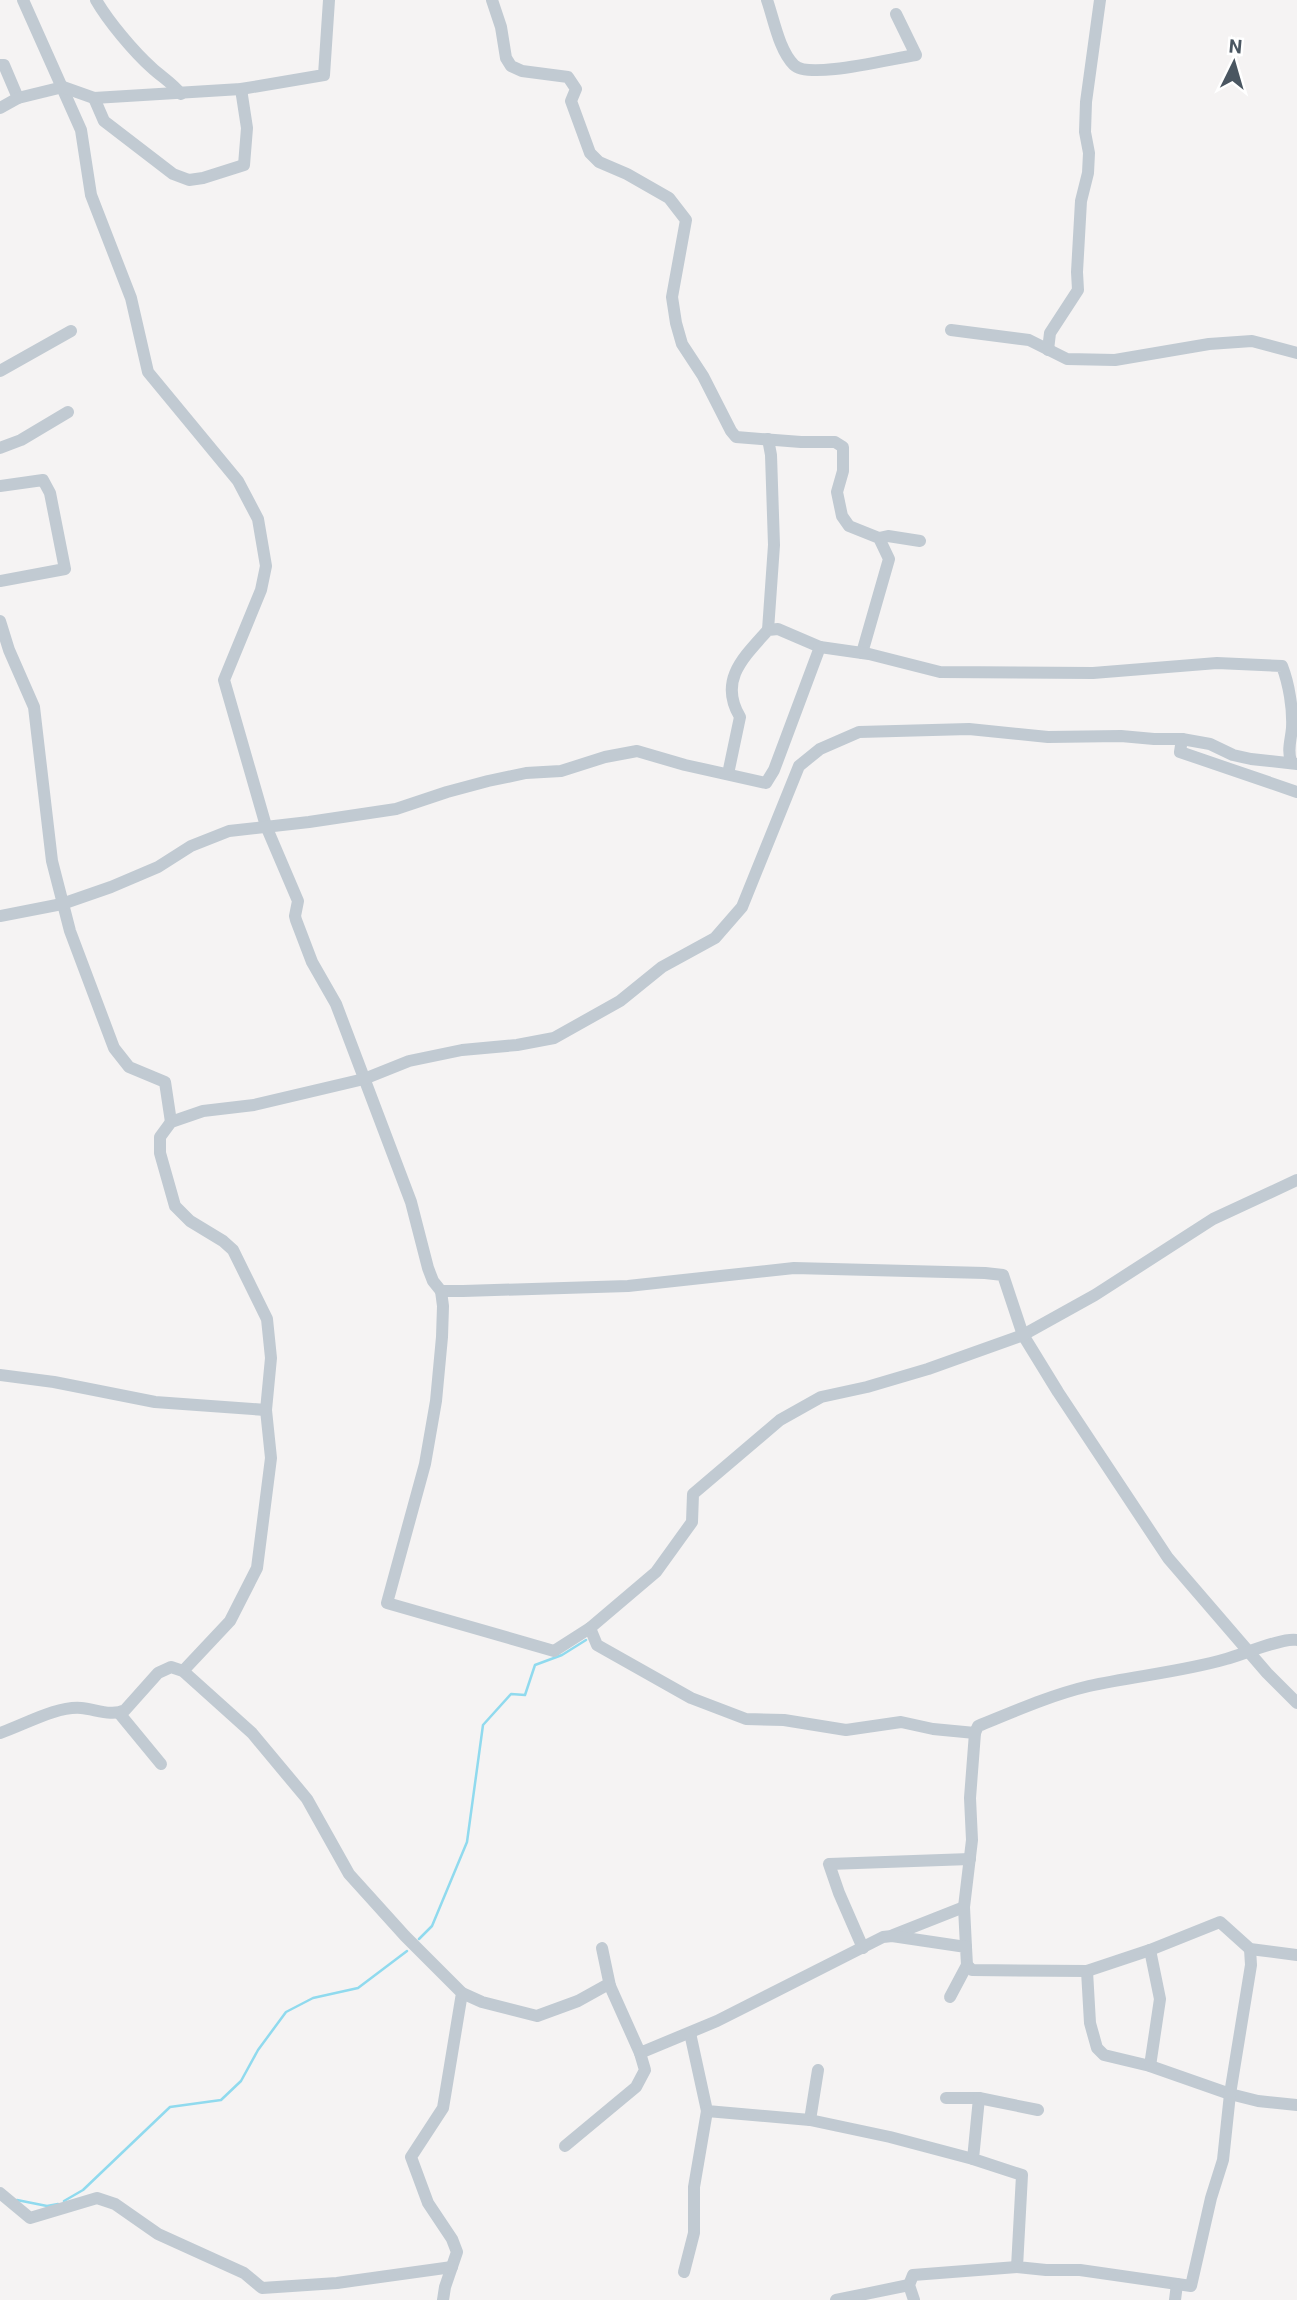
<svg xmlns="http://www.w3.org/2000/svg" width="1297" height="2300" font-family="Roboto,sans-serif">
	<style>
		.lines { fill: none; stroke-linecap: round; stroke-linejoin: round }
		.stream { stroke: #90daee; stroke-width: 2.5 }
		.minor { stroke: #c1cad2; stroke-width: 12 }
	</style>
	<rect width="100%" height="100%" fill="#f5f3f3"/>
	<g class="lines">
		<g class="stream">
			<path d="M419 1939 432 1926 467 1842 483 1725 511 1694 525 1695 535 1665 562 1655 586 1640"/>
			<path d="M17 2200 47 2206 58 2204"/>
			<path d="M64 2201 83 2190 170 2107 221 2100 241 2081 258 2050 286 2012 313 1998 358 1988 407 1951"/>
		</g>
		<g class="minor">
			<path d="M23 0 81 130 91 195 131 298 148 372 238 481 258 519 266 566 261 590 224 680 266 826 298 901 295 916 296 920 312 962 336 1004 411 1202 428 1268 433 1281 441 1291H463L628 1286 794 1268 985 1273 1003 1275 1023 1335 1058 1392 1168 1558 1267 1673 1297 1703"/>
			<path d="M96 0C108 21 134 52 152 68 163 78 171 82 181 94"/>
			<path d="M492 0 501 27 506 58 511 66 522 71 568 77 576 89 571 101 590 153 599 162 627 174 669 198 686 220 672 297 676 323 682 344 703 376 731 431 736 437 801 442H835L843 447V471L837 492 842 516 849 526 879 538 889 559 862 653"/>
			<path d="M767 0C774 20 779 50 794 65 809 80 893 58 916 55L896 14"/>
			<path d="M0 65H4L18 98"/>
			<path d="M94 98 104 121 173 174 189 180 203 178 244 165 247 128 241 89"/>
			<path d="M0 108 18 98 63 87 94 98 241 89 324 75 329 0"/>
			<path d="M951 330 1029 340 1067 359 1115 360 1209 344 1252 341 1297 353"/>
			<path d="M1048 350 1050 333 1078 290 1077 272 1081 201 1088 173 1089 153 1085 132 1086 102 1100 0"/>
			<path d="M0 371 71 331"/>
			<path d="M768 439 771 455 774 545 768 630"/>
			<path d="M0 448 21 440 68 412"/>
			<path d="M0 486 43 480 50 493 65 569 0 581"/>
			<path d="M879 538 888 536 920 541"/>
			<path d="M0 621 9 650 34 707 52 861 70 931 114 1048 129 1067 165 1082 171 1122"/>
			<path d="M1182 739 1180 752 1297 792"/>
			<path d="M728 774 740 717C718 680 744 657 768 630L778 629 820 647"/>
			<path d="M0 916 62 904 111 887 158 867 191 846 229 831 309 822 396 809 447 792 488 781 526 773 561 771 605 757 637 751 685 765 766 783 774 770 820 647 869 654 940 672 1093 673 1217 663 1282 666C1289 684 1293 709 1292 728 1291 740 1287 750 1291 761"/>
			<path d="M441 1291 443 1306 442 1337 436 1401 425 1464 387 1603 554 1651 590 1628 597 1645 691 1698 746 1719 784 1720 846 1730 901 1722 933 1729 975 1733 978 1726C1015 1711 1051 1695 1089 1686 1134 1676 1181 1672 1226 1659 1242 1655 1283 1637 1297 1640"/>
			<path d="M0 1375 54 1382 155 1402 266 1410"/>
			<path d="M590 1628 656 1572 692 1522 693 1494 780 1420 821 1397 867 1387 928 1369 1023 1335 1095 1295 1213 1219 1297 1180"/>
			<path d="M183 1671 230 1621 257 1568 271 1458 266 1410 271 1358 267 1319 233 1250 223 1241 190 1221 175 1206 160 1153V1137L171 1122 203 1111 254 1105 364 1079 409 1061 462 1050 517 1045 554 1038 620 1001 662 967 715 938 742 907 799 766 820 749 859 732 969 729 1048 737 1121 736 1154 739H1182L1210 744 1233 755 1251 759 1297 764"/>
			<path d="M119 1713 161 1764"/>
			<path d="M0 1733C24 1725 56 1706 81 1708 95 1709 112 1717 125 1710L158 1673 171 1667 183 1671 252 1733 307 1799 349 1874 405 1936 462 1993 443 2108 411 2157 428 2203 452 2239 457 2252 445 2287 443 2300"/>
			<path d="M893 1935 964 1907"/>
			<path d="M966 1947 964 1907 972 1840 970 1798 975 1733"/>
			<path d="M602 1948 610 1986"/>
			<path d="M863 1948 839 1893 829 1864 970 1859"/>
			<path d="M1087 1971 1090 2023 1097 2048 1104 2055 1150 2066 1230 2094 1258 2101 1297 2105"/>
			<path d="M462 1993 482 2002 537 2016 578 2001 605 1986H610L640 2053 717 2021 883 1937 892 1936 966 1947 967 1965 972 1970 1087 1971 1150 1950 1220 1922 1250 1949 1297 1955"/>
			<path d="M950 1997 967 1965"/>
			<path d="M690 2033 707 2111 810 2120"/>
			<path d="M1150 2066 1160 1999 1150 1950"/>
			<path d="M818 2070 810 2120 890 2137 973 2159"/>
			<path d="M946 2098H979L973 2159 1022 2175 1017 2267 1046 2270H1080L1191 2286 1211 2198 1223 2160 1230 2094 1251 1965 1250 1949"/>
			<path d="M979 2098 1038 2110"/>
			<path d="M565 2146 636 2087 645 2070 640 2053"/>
			<path d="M0 2193 30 2218 97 2198 115 2204 158 2234 244 2273 262 2288 337 2283 452 2267"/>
			<path d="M684 2272 694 2233V2187L707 2111"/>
			<path d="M836 2300 909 2285"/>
			<path d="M914 2300 909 2285 913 2275 1017 2267"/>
			<path d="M1175 2300 1177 2284"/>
		</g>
	</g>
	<g transform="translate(1234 63) rotate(5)" stroke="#ffffff" stroke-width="5" paint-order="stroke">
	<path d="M0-5L12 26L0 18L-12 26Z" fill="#4a5661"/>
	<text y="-10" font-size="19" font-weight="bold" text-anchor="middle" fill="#4a5661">N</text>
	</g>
</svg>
